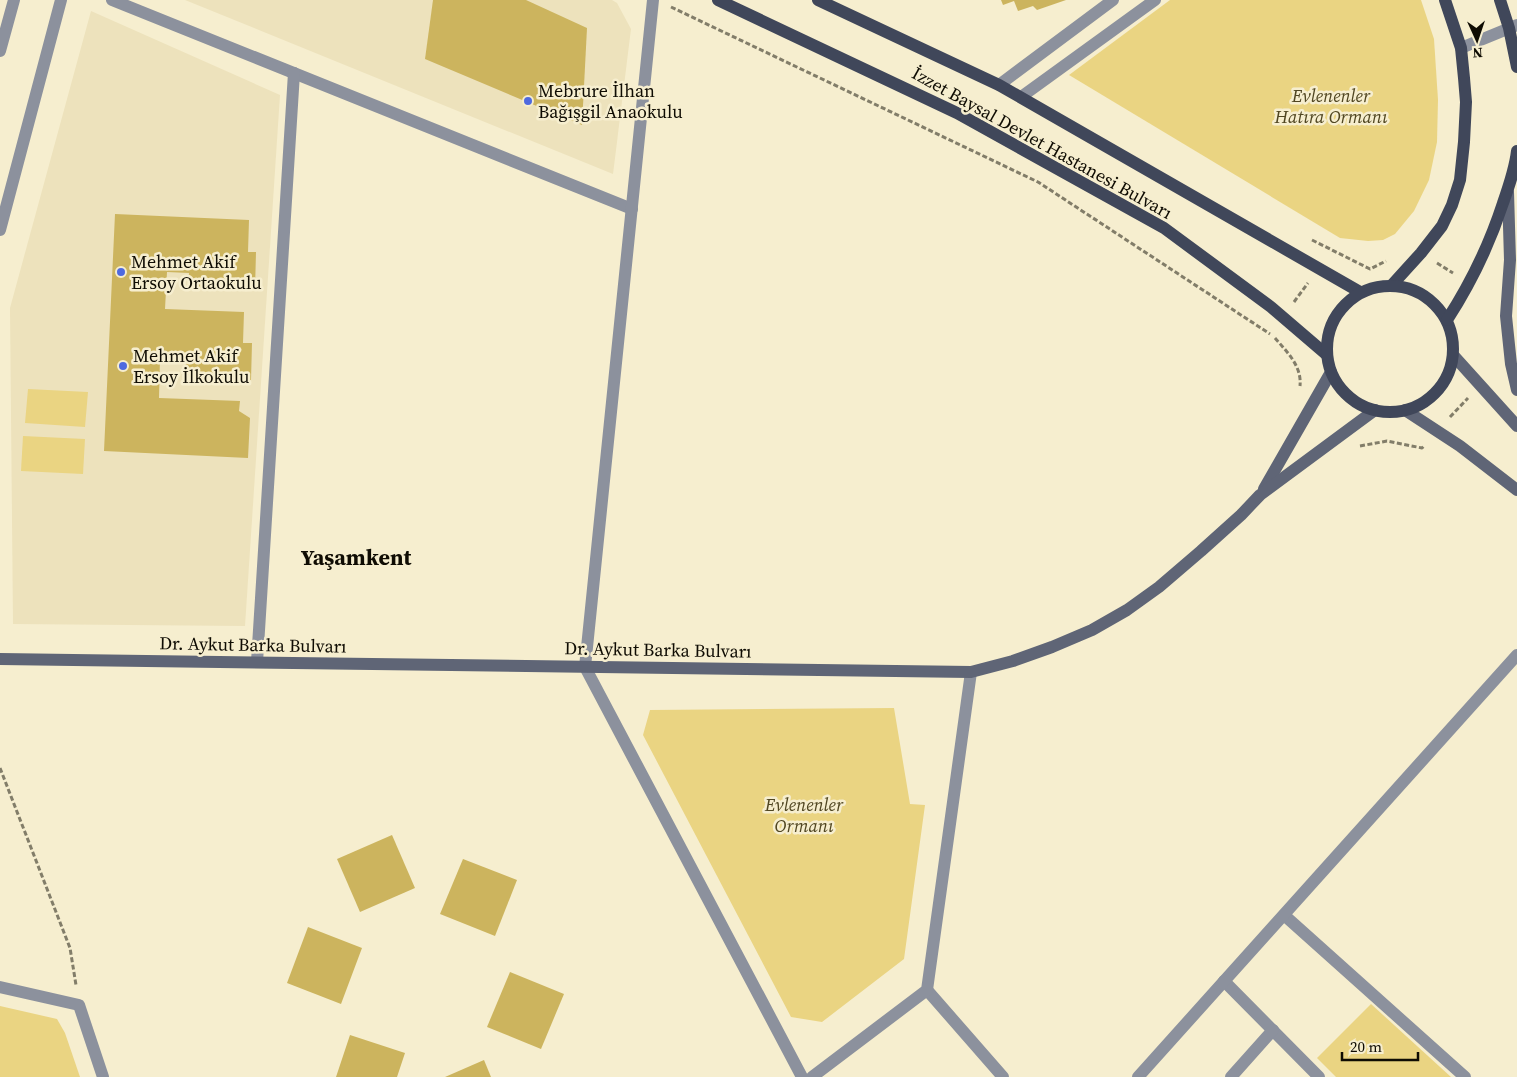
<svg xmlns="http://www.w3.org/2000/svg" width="1517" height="1077" font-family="'Source Serif 4',serif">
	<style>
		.built { fill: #ede2bc }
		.green { fill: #ead482 }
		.building { fill: #ccb45e }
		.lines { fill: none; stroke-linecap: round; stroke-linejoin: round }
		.path { stroke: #827d69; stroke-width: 3; stroke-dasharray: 5 2.5; stroke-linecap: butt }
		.minor { stroke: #8c919d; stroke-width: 12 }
		.tertiary { stroke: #8c919d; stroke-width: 12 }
		.secondary { stroke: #5f6576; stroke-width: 12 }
		.primary { stroke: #40475a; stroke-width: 12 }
		.poi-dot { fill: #4f6adf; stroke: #f6eecf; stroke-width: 2 }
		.labels { text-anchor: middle; stroke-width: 5; stroke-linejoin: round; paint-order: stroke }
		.poi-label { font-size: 18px; fill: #0f0c03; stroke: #f6eecf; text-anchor: start }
		.park-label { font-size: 18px; font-style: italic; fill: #504621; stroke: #f6eecf }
		.street-label { font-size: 18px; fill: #0f0c03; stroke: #f6eecf }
		.district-label { font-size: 22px; font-weight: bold; fill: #0f0c03; stroke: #f6eecf }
	</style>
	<rect width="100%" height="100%" fill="#f6eecf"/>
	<g class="built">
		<path d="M185 0H612L617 3 631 29 613 174Z"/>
		<path d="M91 11 280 95 245 626 13 624 10 308Z"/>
	</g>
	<g class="green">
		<path d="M1170 0H1421L1434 39 1438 100 1437 142 1429 180 1414 211 1395 234 1383 240 1368 241 1340 238 1069 75Z"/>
		<path d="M28 389 88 392 85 427 25 423Z"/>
		<path d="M23 436 85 439 83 474 21 471Z"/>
		<path d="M894 708 910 804 925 805 904 959 822 1022 791 1017 643 735 650 710Z"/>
		<path d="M1371 1004 1451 1077H1336L1317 1058Z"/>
		<path d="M0 1006 57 1019 65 1033 80 1077H0Z"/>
	</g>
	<g class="building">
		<path d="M433 0H526L587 28 582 125 425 59Z"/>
		<path d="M1001 0H1066L1037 10 1033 6 1018 11 1014 1 1003 5Z"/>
		<path d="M115 214 249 220 248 252H256L255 290 188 288 189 273 167 272 165 309 244 312 243 343H252L251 380 185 377 186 359 160 358 159 398 240 401 239 411 250 418 248 458 104 451Z"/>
		<path d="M392 835 415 888 360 912 337 859Z"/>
		<path d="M463 859 517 880 495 936 440 914Z"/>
		<path d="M308 927 362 948 341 1004 287 983Z"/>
		<path d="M510 972 564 994 541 1049 487 1027Z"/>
		<path d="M350 1035 405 1053 397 1077H336Z"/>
		<path d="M484 1060 491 1077H445Z"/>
	</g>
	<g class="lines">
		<g class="path">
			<path d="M671 7 1038 182 1270 334"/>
			<path d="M1312 240 1370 269 1386 261"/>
			<path d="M1437 263 1453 273"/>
			<path d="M1294 302 1308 283"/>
			<path d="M1275 338C1287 352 1302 366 1300 386"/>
			<path d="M1450 417 1468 398"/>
			<path d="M1360 446 1387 441 1422 448 1424 446"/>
			<path d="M0 768 70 948 76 985"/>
		</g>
		<g class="minor">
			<path d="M112 0 632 209"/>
			<path d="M653 0 585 667 802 1077"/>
			<path d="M0 51 14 0"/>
			<path d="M999 85 1113 0"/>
			<path d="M1021 97 1155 0"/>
			<path d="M0 230 61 0"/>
			<path d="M257 662 294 73"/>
			<path d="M1284 915 1465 1077"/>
			<path d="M1224 981 1319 1077"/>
			<path d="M0 987 79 1005 103 1077"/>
			<path d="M927 990 1003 1077"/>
			<path d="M812 1077 927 990 971 672"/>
			<path d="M1138 1077 1517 655"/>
			<path d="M1231 1077 1273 1030"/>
		</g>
		<path class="tertiary" d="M1461 48 1517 25"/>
		<g class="secondary">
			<path d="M1508 192 1510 260 1506 316 1511 364 1517 390"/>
			<path d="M1453 355 1517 426"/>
			<path d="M1405 410 1460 446 1517 490"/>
			<path d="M1264 489 1331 372"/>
			<path d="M0 659 971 672 1013 661 1052 647 1092 630 1127 610 1159 587 1201 551 1241 515 1260 495 1375 410"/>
		</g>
		<g class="primary">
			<path d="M718 0 957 113 1164 228 1271 307 1327 355"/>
			<path d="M818 0 999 85 1360 292"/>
			<path d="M1500 0 1509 28 1517 67"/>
			<path d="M1391 286 1421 253 1442 226 1452 205 1460 180 1464 142 1466 102 1464 78 1461 48 1445 0"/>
			<circle cx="1390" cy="349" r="63"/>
			<path d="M1447 320C1471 283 1489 246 1503 203 1509 186 1515 169 1517 151"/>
		</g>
	</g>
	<g class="poi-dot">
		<circle cx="528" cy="101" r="5"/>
		<circle cx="121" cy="272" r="5"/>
		<circle cx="123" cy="366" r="5"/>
	</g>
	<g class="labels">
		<g class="poi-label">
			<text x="538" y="97">Mebrure İlhan<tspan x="538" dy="21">Bağışgil Anaokulu</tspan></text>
			<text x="131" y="268">Mehmet Akif<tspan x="131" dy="21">Ersoy Ortaokulu</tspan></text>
			<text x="133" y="362">Mehmet Akif<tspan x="133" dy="21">Ersoy İlkokulu</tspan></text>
		</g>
		<g class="park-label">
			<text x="1331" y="102">Evlenenler<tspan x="1331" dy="21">Hatıra Ormanı</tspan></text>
			<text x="804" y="811">Evlenenler<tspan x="804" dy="21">Ormanı</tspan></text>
		</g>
		<g class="street-label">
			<text transform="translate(1042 143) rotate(29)" y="6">İzzet Baysal Devlet Hastanesi Bulvarı</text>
			<text transform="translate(253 645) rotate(1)" y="6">Dr. Aykut Barka Bulvarı</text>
			<text transform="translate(658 650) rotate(1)" y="6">Dr. Aykut Barka Bulvarı</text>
		</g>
		<g class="district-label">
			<text x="356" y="565">Yaşamkent</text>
		</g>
	</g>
	<g transform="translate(1477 40) rotate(177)" stroke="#f6eecf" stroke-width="4" paint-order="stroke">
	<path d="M0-4L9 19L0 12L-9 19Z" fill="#0f0c03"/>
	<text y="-8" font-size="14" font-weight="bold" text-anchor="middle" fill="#0f0c03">N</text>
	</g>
	<path d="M1342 1052v8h76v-8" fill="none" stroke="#0f0c03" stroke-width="2.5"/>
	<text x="1350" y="1052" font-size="15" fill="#0f0c03" stroke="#f6eecf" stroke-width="4" paint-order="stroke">20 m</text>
</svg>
